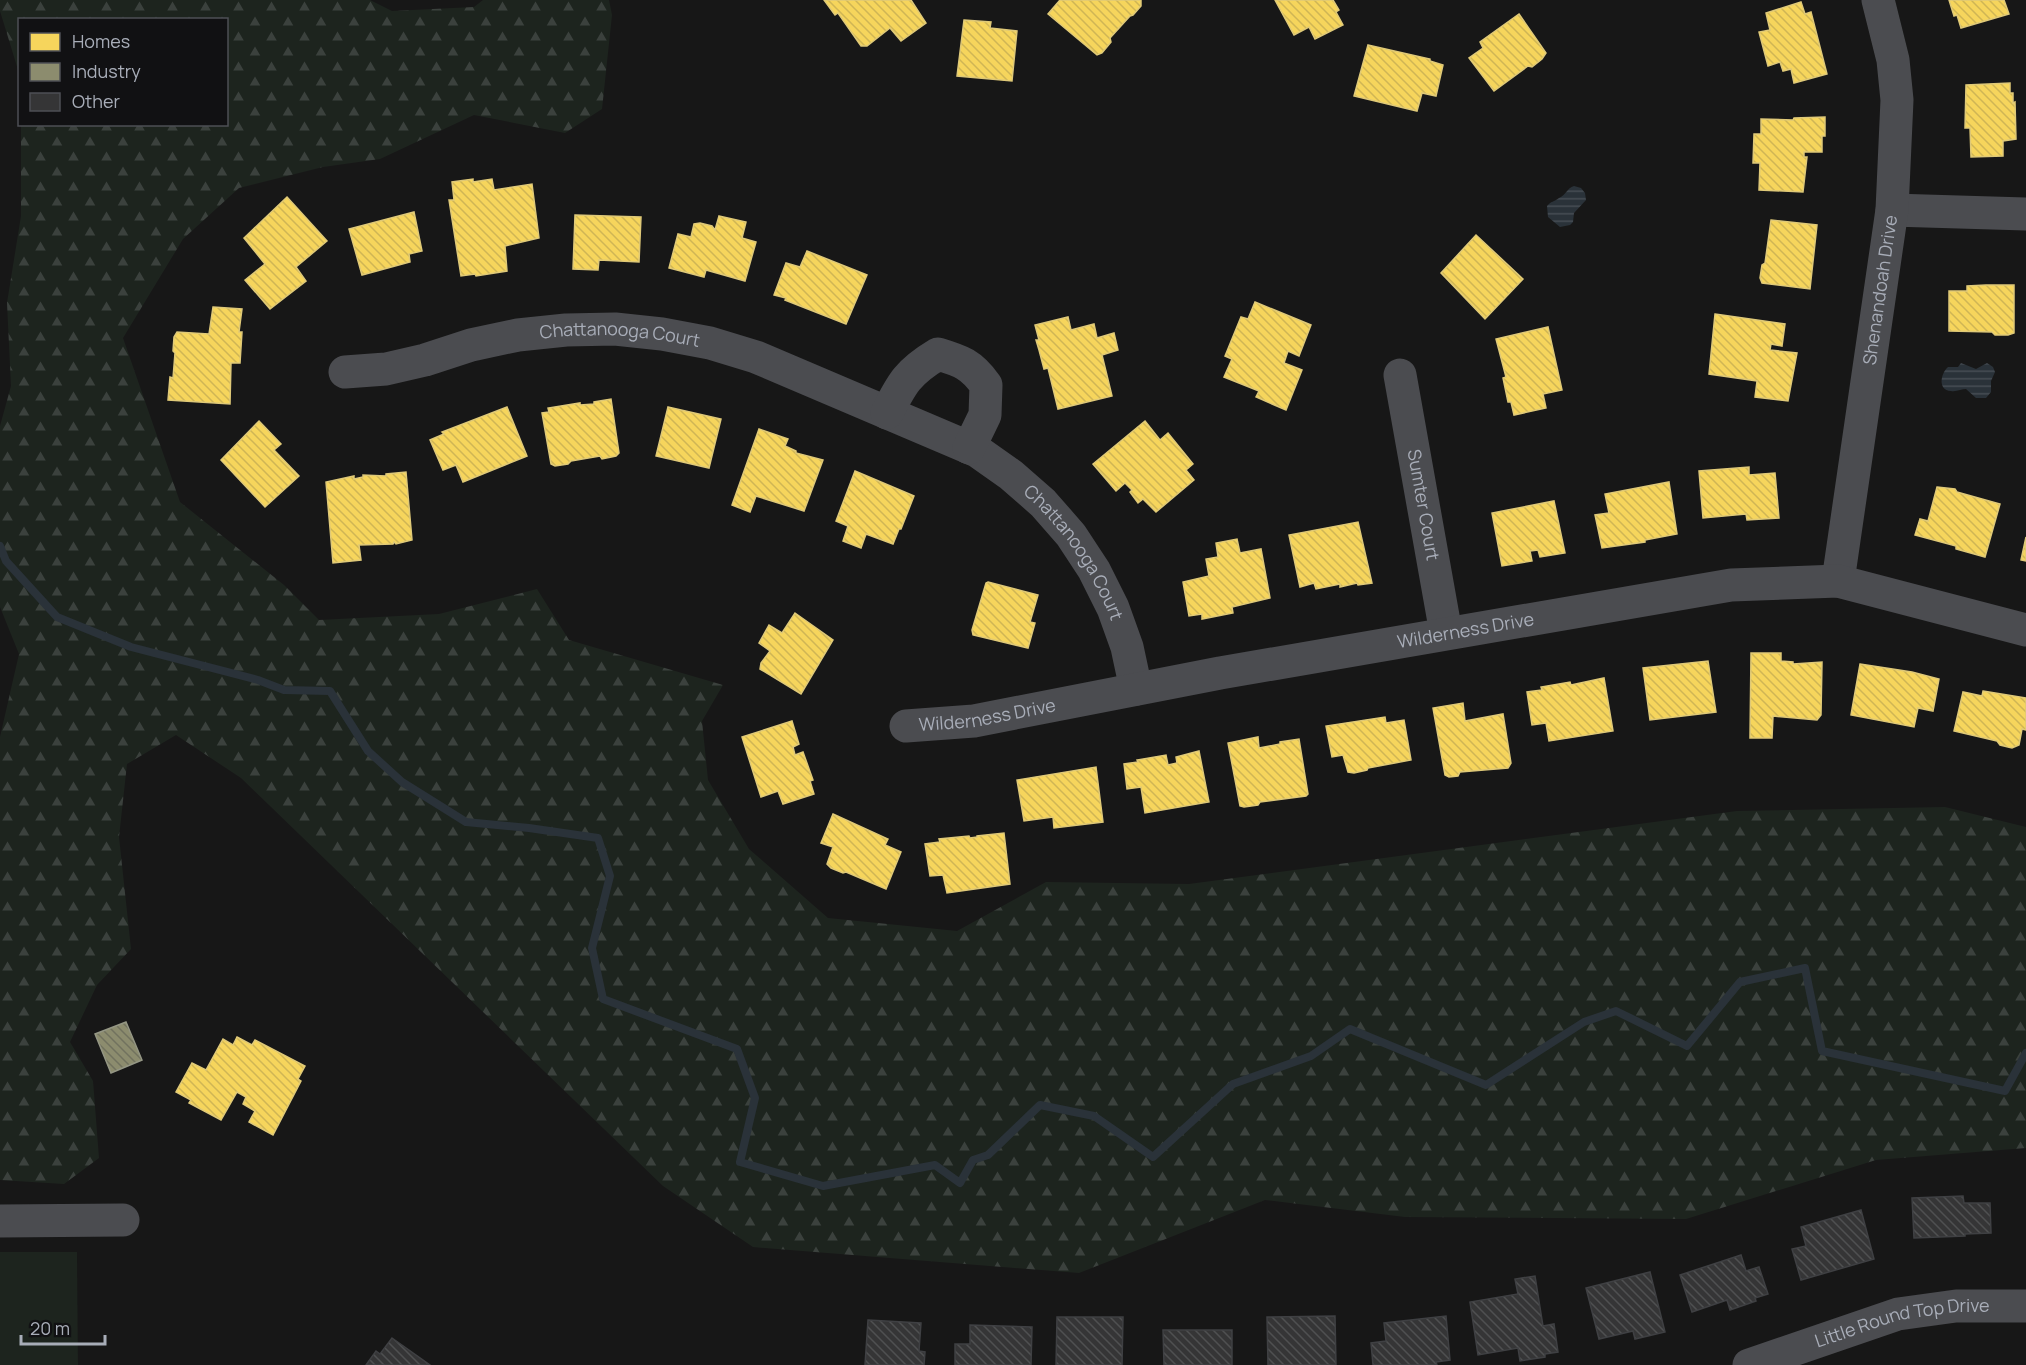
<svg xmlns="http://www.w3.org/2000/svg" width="2026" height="1365" font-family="Manrope,sans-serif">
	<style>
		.green { fill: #1d241e }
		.forest { fill: url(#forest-firs) }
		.water { fill: url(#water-rules) }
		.homes { fill: url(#homes-back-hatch); stroke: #dfc978; stroke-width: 1.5 }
		.industry { fill: url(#industry-back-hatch); stroke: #949684; stroke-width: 1.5 }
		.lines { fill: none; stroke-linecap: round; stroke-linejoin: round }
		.stream { stroke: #2a3239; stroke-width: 8 }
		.building { fill: url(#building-back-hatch); stroke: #3f4043; stroke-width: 1.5 }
		.minor { stroke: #4b4c50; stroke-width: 33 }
		.labels { text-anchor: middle; stroke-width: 6; stroke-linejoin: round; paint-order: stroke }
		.street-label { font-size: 18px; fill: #a8adb8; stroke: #111113 }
	</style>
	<defs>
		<pattern id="forest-firs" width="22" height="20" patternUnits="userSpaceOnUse" patternTransform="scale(1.5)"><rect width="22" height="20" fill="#1d241e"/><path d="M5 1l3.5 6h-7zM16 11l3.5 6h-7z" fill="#3b413d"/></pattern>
		<pattern id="water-rules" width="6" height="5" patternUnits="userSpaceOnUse" patternTransform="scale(1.5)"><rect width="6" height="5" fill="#2a3239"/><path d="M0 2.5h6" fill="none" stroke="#464d54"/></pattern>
		<pattern id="homes-back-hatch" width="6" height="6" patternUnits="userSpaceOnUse" patternTransform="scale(1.5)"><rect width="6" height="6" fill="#f6d55c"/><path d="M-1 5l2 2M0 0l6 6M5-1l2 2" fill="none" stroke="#cfb555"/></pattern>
		<pattern id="industry-back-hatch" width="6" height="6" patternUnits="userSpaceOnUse" patternTransform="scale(1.5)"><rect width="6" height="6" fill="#8c8c6e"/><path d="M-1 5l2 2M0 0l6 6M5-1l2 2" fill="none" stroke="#71725e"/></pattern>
		<pattern id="building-back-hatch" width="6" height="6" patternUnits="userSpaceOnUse" patternTransform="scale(1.5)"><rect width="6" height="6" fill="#353536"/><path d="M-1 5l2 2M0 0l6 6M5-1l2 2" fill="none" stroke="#4f5051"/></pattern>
	</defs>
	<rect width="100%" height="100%" fill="#171717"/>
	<path class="green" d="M0 1252H77L78 1365H0Z"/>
	<path class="forest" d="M0 0H370L392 11 474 7 483 0H609L612 15 602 109 565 133 474 115 380 159 323 167 239 188 183 239 123 338 180 502 284 585 319 620 439 614 537 589 569 640 723 685 702 721 708 780 749 849 828 918 957 931 1046 882 1189 884 1737 811 1945 807 2026 827V1148L1876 1160 1686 1219 1405 1217 1265 1200 1079 1273 753 1247 663 1186 241 778 176 735 127 764 119 837 131 949 97 985 70 1042 93 1081 99 1158 64 1184 0 1180V737L19 654 0 607V426L11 386 7 303 21 216V125L226 124V20H20L19 73 0 11Z"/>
	<g class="water">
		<path d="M1574 186 1581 188 1585 193 1586 200 1574 213 1573 222 1570 225 1560 227 1548 217 1547 206C1551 201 1554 202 1559 198 1566 195 1567 188 1574 186Z"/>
		<path d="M1961 363 1976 369 1987 363 1993 367 1995 372 1991 381V392L1986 398H1976L1966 389C1962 389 1956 392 1951 391 1937 390 1941 373 1948 367H1958Z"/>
	</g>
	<g class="homes">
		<path d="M824 0H911L926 23 901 41 890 28 867 46H861L838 13 835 15Z"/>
		<path d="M1060 0H1141V6L1133 15 1130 16 1110 38 1111 42 1102 53 1097 55 1048 14Z"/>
		<path d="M1275 0H1333L1339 10 1336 12 1343 25 1315 39 1309 27 1294 35Z"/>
		<path d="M1949 0H2004L2009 14 1961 28 1957 15 1954 16Z"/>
		<path d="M1801 2 1805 14 1811 12 1827 74 1794 83 1791 69 1783 71 1780 62 1768 66 1759 32 1770 30 1766 13Z"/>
		<path d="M1519 14 1546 53 1542 59 1532 67 1528 66 1494 91 1469 58 1483 48 1480 42Z"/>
		<path d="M964 20 991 22 990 28 1017 31 1012 81 957 76Z"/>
		<path d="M1368 45 1430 59V61L1443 65 1436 96 1422 93 1417 111 1354 96Z"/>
		<path d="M2010 83V93H2013V103L2015 102 2016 139 2003 141V156L1971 157 1970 128H1965L1966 85Z"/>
		<path d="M1825 117V136H1822V152H1804V157H1807L1803 192 1759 190 1760 163H1753L1754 134H1761V119L1793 120 1794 118Z"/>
		<path d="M473 179V182L492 179 494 190 532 184 539 238 505 246 507 271 476 276 475 274 461 276 449 200H454L452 182Z"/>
		<path d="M287 197 327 241 296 267 306 281 270 309 245 280 265 264 244 238Z"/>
		<path d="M414 212 422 251 409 254 410 262 362 275 349 229Z"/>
		<path d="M575 215 641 217 639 262 599 260 598 270 573 269Z"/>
		<path d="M719 216 746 222 742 238 756 242 745 281 706 270 704 277 669 268 678 234 691 237 694 224 700 223 712 226 715 230Z"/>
		<path d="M1771 220 1817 225 1810 289 1762 283 1760 278 1762 265 1765 263Z"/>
		<path d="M1476 235 1523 279 1485 319 1441 273Z"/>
		<path d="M807 251 867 275 846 324 785 300 786 298 774 295 786 263 800 267Z"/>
		<path d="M1986 285H2014V333L2008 335H1995L1992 332 1949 331V291H1967V286Z"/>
		<path d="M1255 302 1311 325 1299 356 1288 351 1284 363 1302 370 1286 410 1256 397 1259 391 1224 377 1232 359 1225 356 1241 317 1248 319Z"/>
		<path d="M213 307 242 309 239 332H242L240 363H231L230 404 168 400 170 377 173 378 175 353 173 351 174 337 177 332 209 334Z"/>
		<path d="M1715 314 1785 324 1782 346 1771 344 1770 350 1797 353 1788 401 1755 397 1757 381 1709 374Z"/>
		<path d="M1068 317 1071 330 1094 324 1097 338 1114 333 1118 350 1102 355 1112 396 1058 409 1048 368 1044 369 1039 350 1036 340H1039L1035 325Z"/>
		<path d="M1548 327 1562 390 1543 394 1546 408 1514 415 1511 402H1508L1503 378 1506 377 1496 339Z"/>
		<path d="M611 399 619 453 616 456 602 459 600 456 571 461 568 464 555 466 551 464 542 413 549 412 548 408 580 403V405L594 404V402Z"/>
		<path d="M507 407 527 456 463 482 456 465 443 470 430 440 444 434 442 432Z"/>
		<path d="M668 407 721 419 709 468 656 456Z"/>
		<path d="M259 421 281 444 274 450 299 476 265 507 221 460Z"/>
		<path d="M1145 421 1160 440 1168 433 1193 464 1186 470 1194 480 1156 512 1143 499 1138 503 1130 492 1132 490 1125 483 1116 491 1093 464Z"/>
		<path d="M759 429 788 439 785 446 796 451V453L823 460 804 511 756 496 750 512 732 505Z"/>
		<path d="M1749 467V475L1775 473 1779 518 1747 520 1746 514 1703 518 1699 471Z"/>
		<path d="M855 471 914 496 901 529H899L893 544 866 534 861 548 843 541 848 526 836 521Z"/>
		<path d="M406 472 412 540 396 544 394 542 393 544 359 545 361 560 333 563 326 482 354 476V479L363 477V475L386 476V474Z"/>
		<path d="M1669 482 1677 534 1645 540V542L1602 548 1595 515 1609 513 1605 494Z"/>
		<path d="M1937 487 1955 489 1957 492 2000 504 1985 557 1956 549V546L1915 535 1920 519 1928 521Z"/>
		<path d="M1554 501 1565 553 1540 557 1538 550 1530 551 1532 561 1502 566 1492 513Z"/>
		<path d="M1358 522 1372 583 1358 585 1357 583 1340 587V584L1316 589 1314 583 1300 587 1289 535Z"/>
		<path d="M2026 537V561L2021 560Z"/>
		<path d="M1237 539 1240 553 1261 549 1270 598 1232 607 1233 613 1202 619V614L1189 616 1183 582 1209 576 1206 559 1218 557 1216 543Z"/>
		<path d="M988 582 1038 595 1030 622 1035 623 1028 648 973 635 972 630 986 583Z"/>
		<path d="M795 613 833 640 801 694 760 669 761 663 770 651 759 643 769 625 782 633Z"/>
		<path d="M1751 653H1781V661L1793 662V664L1822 662 1821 715 1817 720 1773 716 1772 738H1750Z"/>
		<path d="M1708 661 1716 712 1650 720 1643 668Z"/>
		<path d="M1860 664 1912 672 1939 679 1933 711 1918 708 1914 727 1851 715Z"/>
		<path d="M1604 678 1613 731 1549 741 1546 723 1532 725 1527 692 1542 690 1541 687 1570 682 1571 685Z"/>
		<path d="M1983 691 2026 698V730L2022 729 2019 745 2012 748 2000 745 1997 741 1954 731 1963 692 1982 696Z"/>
		<path d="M1463 703 1465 721 1503 714 1511 763 1508 768 1460 772 1458 776 1449 777 1445 775 1433 708Z"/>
		<path d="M1385 717 1386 723 1404 720 1411 760 1368 768 1367 770 1354 773 1348 772 1343 755 1332 757 1326 726Z"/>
		<path d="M792 721 799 744 793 747 795 755 803 752 813 780 810 781 814 794 783 804 778 791 761 797 742 737Z"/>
		<path d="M1258 737 1259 748 1280 744V742L1299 739 1308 794 1306 796 1260 802 1258 805 1244 807 1240 806 1228 743Z"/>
		<path d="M1199 751 1209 802 1145 813 1141 787 1127 789 1124 764 1138 762 1137 760 1166 755 1168 765 1177 763 1176 757Z"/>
		<path d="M1096 767 1103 822 1054 828 1053 817 1024 821 1017 780Z"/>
		<path d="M833 814 888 839 885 845 901 852 886 889 846 872 843 873 831 868 827 864 833 847 821 843Z"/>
		<path d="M1004 833 1010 884 947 893 943 875 930 876 925 844 940 842 939 839 969 836 970 838 977 837V836Z"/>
		<path d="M237 1037 252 1045 255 1040 305 1066 298 1079 301 1081 273 1135 249 1122 255 1111 243 1104 246 1097 237 1092 221 1120 189 1103 191 1100 176 1092 192 1063 206 1070 223 1039 233 1045Z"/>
	</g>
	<path class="industry" d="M126 1022 142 1060 111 1073 95 1034Z"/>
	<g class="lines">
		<path class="stream" d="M0 546 6 561 57 617 131 647 258 680 284 690 330 691 368 751 402 782 466 822 529 828 598 838 610 876 592 948 603 999 737 1049 755 1098 740 1162 823 1186 935 1165 960 1183 973 1160 988 1155 1040 1105 1094 1116 1153 1157 1233 1084 1311 1056 1350 1029 1486 1085 1584 1022 1616 1011 1687 1046 1740 982 1805 968 1822 1051 2005 1091 2026 1053"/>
	</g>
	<g class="building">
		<path d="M1963 1196 1964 1203H1990L1991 1233 1965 1234V1236L1914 1238 1912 1198Z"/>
		<path d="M1861 1210 1874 1259 1801 1280 1792 1249 1806 1246 1801 1227Z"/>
		<path d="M1741 1255 1746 1271 1759 1267 1768 1294 1755 1298 1756 1301 1730 1310 1727 1300 1692 1312 1680 1275Z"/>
		<path d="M1650 1272 1665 1332 1635 1339 1633 1331 1599 1339 1586 1288Z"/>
		<path d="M1535 1276 1543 1326 1554 1324 1558 1352 1545 1354V1357L1520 1361 1518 1348 1478 1355 1470 1302 1518 1294 1515 1279Z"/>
		<path d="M1335 1316 1336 1365H1268L1267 1317Z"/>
		<path d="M1446 1316 1450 1360 1436 1362 1437 1365H1373L1371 1343 1386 1341 1384 1323Z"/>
		<path d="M1057 1317H1123L1122 1365H1056Z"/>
		<path d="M868 1320 921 1323 919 1351 925 1352 924 1365H865Z"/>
		<path d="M970 1325 1032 1327 1031 1365H955V1344H970Z"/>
		<path d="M1163 1330H1232V1365H1164Z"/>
		<path d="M392 1338 430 1365H366L376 1351 380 1354Z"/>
	</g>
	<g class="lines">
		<g class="minor">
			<path d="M1892 210 2026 214"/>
			<path id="s1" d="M345 372 386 369 425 360 471 345 518 335 566 330 615 329 662 334 710 343 756 357 977 451 1011 475 1043 503 1071 535 1094 570 1113 608 1127 647 1136 689"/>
			<path id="s2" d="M1400 375 1446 633"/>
			<path d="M887 413C902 383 908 372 938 354 961 361 971 364 986 385L985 415 969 448"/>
			<path id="s3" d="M1838 581 1892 210 1897 100 1893 60 1878 0"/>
			<path id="s4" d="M906 726 974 721 1220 673 1731 585 1838 581 2026 630"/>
			<path d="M0 1221 123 1220"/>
			<path id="s5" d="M1749 1365 1898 1314 1956 1306H2026"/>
		</g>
	</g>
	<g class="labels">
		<g class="street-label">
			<text dy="6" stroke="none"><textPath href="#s3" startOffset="294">Shenandoah Drive</textPath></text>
			<text dy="6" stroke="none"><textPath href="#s1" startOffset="280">Chattanooga Court</textPath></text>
			<text dy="6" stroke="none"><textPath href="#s2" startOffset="132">Sumter Court</textPath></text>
			<text dy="6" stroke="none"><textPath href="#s1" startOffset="802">Chattanooga Court</textPath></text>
			<text dy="6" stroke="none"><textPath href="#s4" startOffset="568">Wilderness Drive</textPath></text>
			<text dy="6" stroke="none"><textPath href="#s4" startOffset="82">Wilderness Drive</textPath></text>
			<text dy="6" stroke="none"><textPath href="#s5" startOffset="160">Little Round Top Drive</textPath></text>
		</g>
	</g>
	<rect x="18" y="18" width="210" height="108" fill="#111113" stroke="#4d4f55" stroke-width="1.5"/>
	<rect x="30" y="33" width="30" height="18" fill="#f6d55c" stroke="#4d4f55" stroke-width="1.5"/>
	<text x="72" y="48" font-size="18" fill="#a8adb8">Homes</text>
	<rect x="30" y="63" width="30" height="18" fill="#8c8c6e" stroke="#4d4f55" stroke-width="1.5"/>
	<text x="72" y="78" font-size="18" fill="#a8adb8">Industry</text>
	<rect x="30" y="93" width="30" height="18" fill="#353536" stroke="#4d4f55" stroke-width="1.5"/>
	<text x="72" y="108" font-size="18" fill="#a8adb8">Other</text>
	<path d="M21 1335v9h84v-9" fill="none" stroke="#a8adb8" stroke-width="3"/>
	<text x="30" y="1335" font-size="18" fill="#a8adb8" stroke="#111113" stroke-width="4.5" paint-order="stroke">20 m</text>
</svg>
